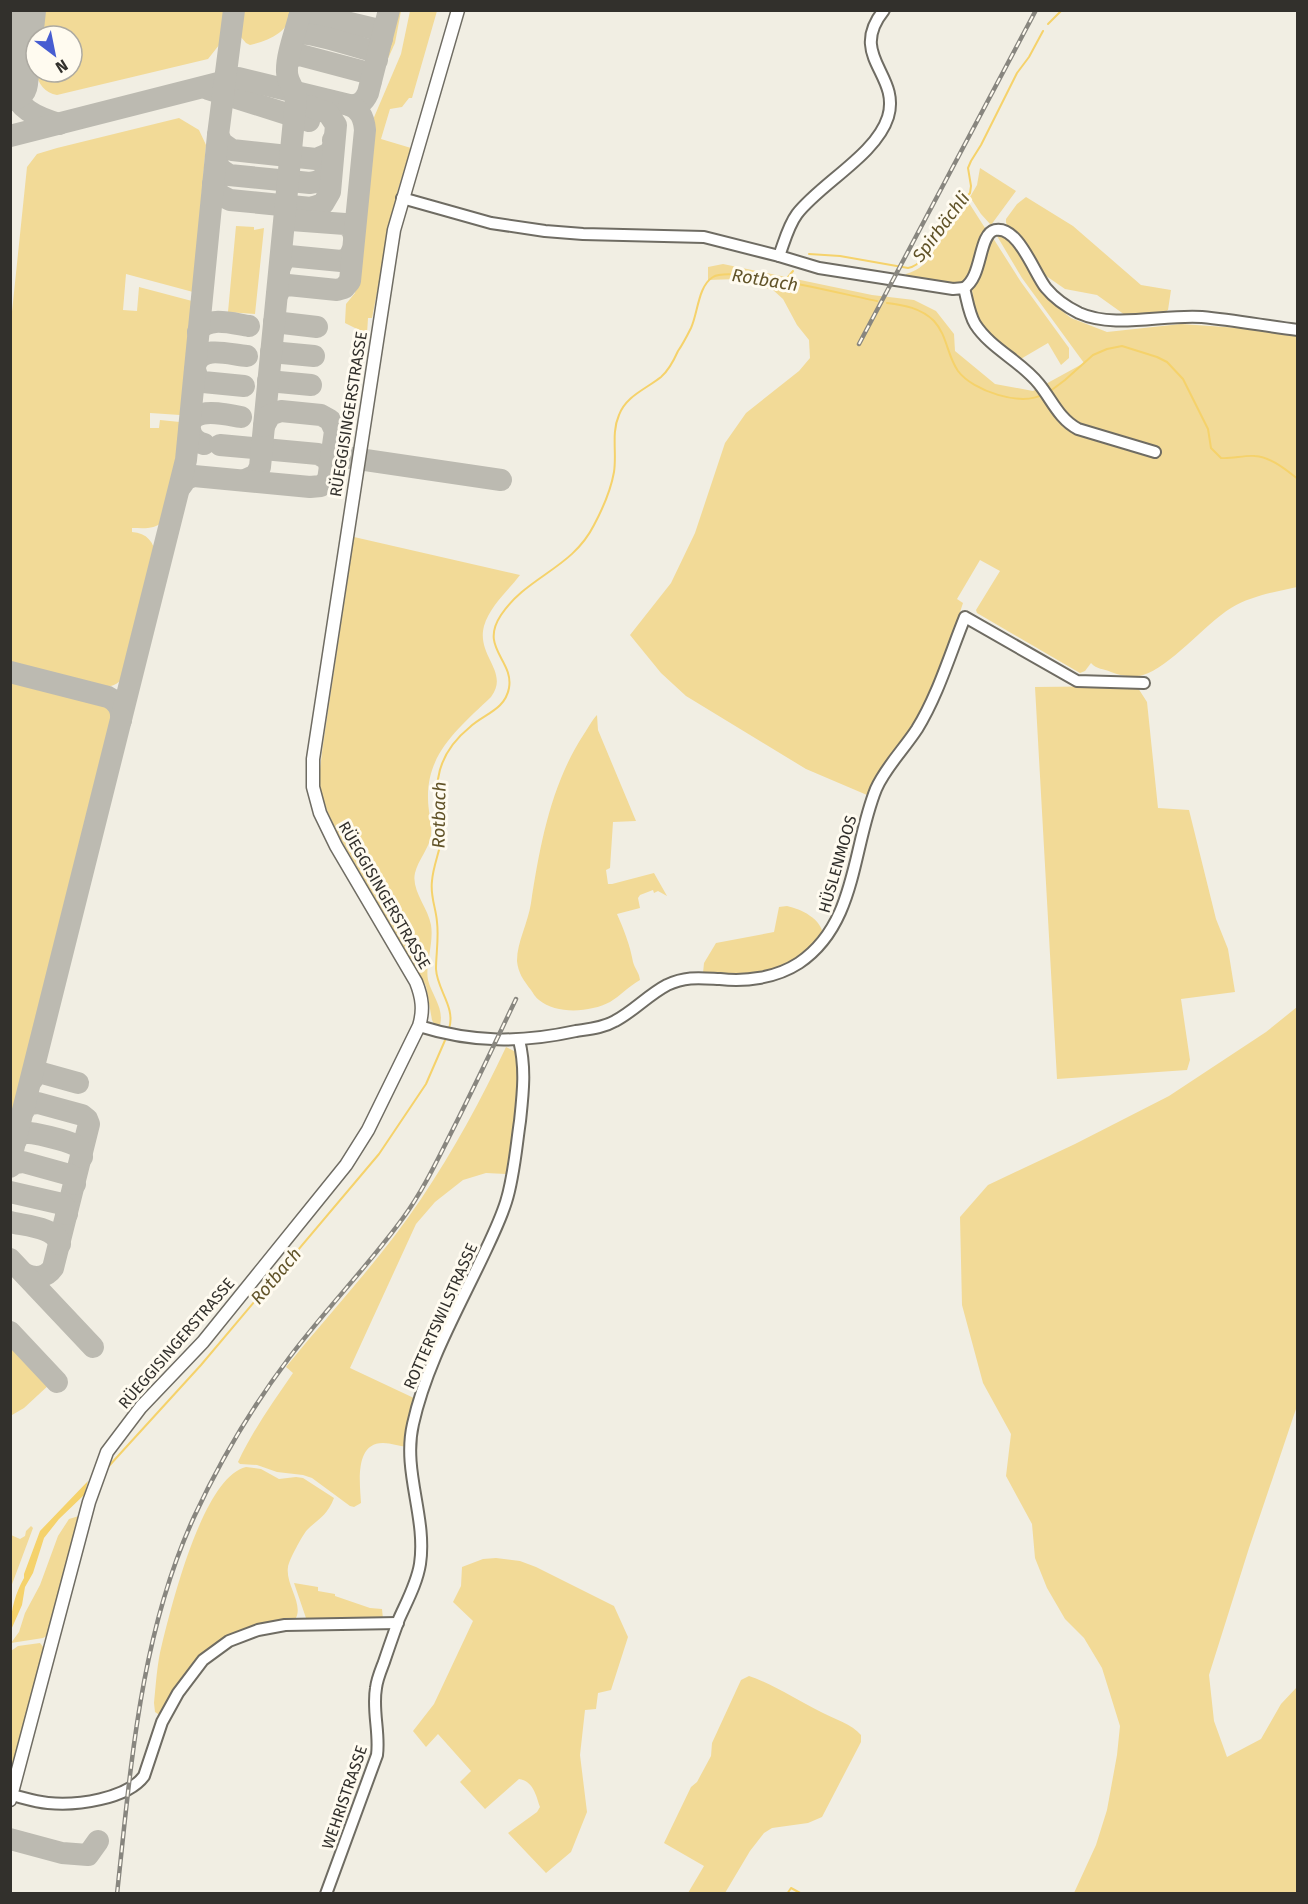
<svg xmlns="http://www.w3.org/2000/svg" width="1308" height="1904" font-family="'Fira Sans',sans-serif">
	<style>
		.green { fill: #f2da97 }
		.water { fill: #f5d26b }
		.lines { fill: none; stroke-linecap: round; stroke-linejoin: round }
		.stream { stroke: #f5d26b; stroke-width: 2 }
		.taxiway { stroke: #bcbab1; stroke-width: 22 }
		.runway { stroke: #bcbab1; stroke-width: 56 }
		.minor-casing { stroke: #6f6c63; stroke-width: 14 }
		.major-casing { stroke: #6f6c63; stroke-width: 15 }
		.minor { stroke: #fff; stroke-width: 10 }
		.major { stroke: #fff; stroke-width: 12 }
		.rail-casing { stroke: #88867f; stroke-width: 4.5 }
		.rail { stroke: #fffbf0; stroke-width: 2; stroke-dasharray: 7; stroke-linecap: butt }
		.labels { text-anchor: middle; stroke-width: 6; stroke-linejoin: round; paint-order: stroke }
		.street-label { font-size: 16px; fill: #32302c; stroke: #fffbf0 }
		.water-label { font-size: 18px; font-style: italic; fill: #615328; stroke: #fffbf0 }
	</style>
	<rect width="100%" height="100%" fill="#f1eee3"/>
	<g class="green">
		<path d="M396 10 401 11 395 43 377 83Z"/>
		<path d="M42 11V10L227 11 223 40 208 59 57 95C45 93 38 84 36 72H72V36H40Z"/>
		<path d="M241 11V10L293 11C288 32 271 40 250 45L246 43 240 36Z"/>
		<path d="M410 11H437L412 98H409L402 107 390 109 381 139 411 148 396 196 372 318H368L367 334 345 323 346 304 355 293 372 122 401 54Z"/>
		<path d="M179 118 199 130 206 145 193 292 126 274 123 310 137 311 139 287 192 301 180 415 150 413V428H159L160 420 180 422C178 442 175 508 163 521 155 530 143 528 132 528V532C147 533 154 542 156 556L127 672C120 684 112 688 98 687L11 664 10 331 27 167 37 154 57 148Z"/>
		<path d="M980 168 1016 191 991 225 981 214 970 197 977 185Z"/>
		<path d="M1026 197 1073 226 1141 285 1171 290 1168 310 1162 314 1125 315 1097 295 1065 289 1039 271 1019 235 1007 226 1006 222V219L1017 204Z"/>
		<path d="M969 203 985 228 972 272 964 282 954 284 905 276 906 274C935 265 933 245 948 224 953 216 962 209 969 203Z"/>
		<path d="M236 226 254 227V230L264 228 255 314 228 312Z"/>
		<path d="M997 236H1006L1011 239 1048 300 1071 318 1107 332 1181 324 1297 332V587C1275 592 1251 596 1231 608 1205 624 1169 668 1143 675 1132 678 1121 676 1111 672 1103 668 1097 670 1091 663L1085 671 1080 673 977 613 976 610 1000 571 980 560 957 599 963 603 938 679 920 715 867 795 806 769 686 696 661 673 630 635 671 583 695 533 725 443 746 413 799 371 810 358 809 340 797 325 783 299 773 290 737 279 708 280V267L723 264 872 295 914 300 936 311 954 334 955 351 995 384 1033 391 1084 363 1022 278Z"/>
		<path d="M993 238 1021 282 1069 348V358L1061 365 1048 343 1019 360C992 336 974 329 972 289L976 282 989 241Z"/>
		<path d="M354 537 520 575C508 591 490 606 484 626 476 656 510 672 491 697 461 726 427 752 428 798 428 811 432 823 431 835 430 847 418 860 415 873 411 890 428 908 431 925 434 943 425 965 428 980 432 996 446 1010 439 1028L434 1024 432 1020 426 986 341 840 328 813 320 790 319 778 323 744Z"/>
		<path d="M11 678 99 701C110 707 114 716 114 728L11 1137Z"/>
		<path d="M1128 686 1138 688 1147 702 1158 808 1189 810 1216 919 1228 949 1235 992 1181 999 1190 1060 1187 1070 1057 1079 1035 687Z"/>
		<path d="M597 715 598 730 636 821 613 822 610 868 606 870 608 884H612L654 873 667 896 658 891 654 893 653 890 640 895 638 898 640 908 617 914C624 930 630 945 633 962 635 969 639 972 640 980 629 986 620 996 610 1002 591 1012 557 1015 539 1000 536 998 533 993 531 990 524 981 518 973 517 961 517 942 528 923 531 903 540 845 551 784 584 734 588 728 592 720 597 715Z"/>
		<path d="M787 906C801 909 822 919 823 935 814 944 805 953 795 961 774 977 728 977 703 973L704 963 716 943 774 932 779 907Z"/>
		<path d="M1297 1007V1406L1249 1548 1209 1675 1214 1721 1227 1757 1261 1739 1281 1704 1297 1687V1893H1074L1096 1845 1107 1810 1117 1755 1120 1726 1102 1668 1084 1638 1065 1619 1047 1588 1035 1558 1032 1524 1006 1476 1011 1434 983 1383 962 1305 960 1217 988 1185 1075 1144 1169 1096 1266 1032Z"/>
		<path d="M506 1047 518 1053 522 1076 506 1174 486 1173 463 1180 435 1202 416 1224 350 1368 416 1399 407 1447C399 1446 391 1443 383 1443 354 1443 360 1484 361 1503L354 1507 350 1506 312 1478 303 1475 277 1472 257 1465 240 1464 238 1462C253 1430 273 1402 293 1373L286 1367C331 1311 381 1259 421 1199 454 1150 481 1100 506 1047Z"/>
		<path d="M10 1338 51 1383 24 1408 12 1415Z"/>
		<path d="M246 1467 261 1469 279 1479 296 1477 303 1478 334 1498C327 1516 319 1518 307 1530 302 1536 289 1560 288 1567 285 1585 306 1606 294 1621L230 1636 161 1716 155 1712 154 1703C156 1684 157 1663 162 1644 172 1604 203 1477 246 1467Z"/>
		<path d="M79 1516 48 1635 43 1638 11 1643 19 1632 25 1613 40 1585 58 1536 69 1519Z"/>
		<path d="M31 1526 33 1528 11 1587V1535L20 1539 25 1536 26 1531Z"/>
		<path d="M496 1558 520 1561 536 1567 614 1606 628 1637 611 1690 598 1693 596 1709 585 1710 580 1755 587 1812 571 1852 546 1873 508 1833 537 1812 540 1807C536 1795 533 1781 519 1779L485 1809 460 1782 471 1771 438 1734 426 1747 413 1731 434 1704 473 1621 453 1602 461 1586 462 1567 483 1559Z"/>
		<path d="M294 1583 318 1587V1591L335 1594V1596L370 1608 382 1609 383 1619 307 1621Z"/>
		<path d="M40 1643 44 1648 11 1777V1651L18 1646Z"/>
		<path d="M749 1676C775 1685 796 1700 821 1712 834 1719 852 1724 861 1735V1742L822 1817 808 1823 772 1828 764 1833 750 1851 725 1893H688L704 1866 664 1843 691 1787 697 1782 711 1756 712 1743 741 1680Z"/>
	</g>
	<path class="water" d="M88 1481 84 1495 59 1519 44 1538 33 1573 25 1587 22 1605 11 1630C10 1612 15 1594 24 1578V1574L40 1531Z"/>
	<g class="lines">
		<g class="stream">
			<path d="M1048 24 1062 10"/>
			<path d="M809 254 840 256 908 268C927 264 932 240 942 225 950 214 961 204 970 193L971 186 968 168 971 161 981 145 1017 73 1029 57 1043 31"/>
			<path d="M784 282 793 271"/>
			<path d="M887 303C904 305 921 308 934 321 947 335 947 355 958 371 973 391 1021 407 1044 394"/>
			<path d="M1049 392 1065 380 1093 355 1107 349 1122 346 1157 357 1167 362 1183 379 1208 429 1211 448 1221 458C1232 459 1244 455 1255 456 1271 457 1286 470 1298 479"/>
			<path d="M449 1029C456 1007 437 990 436 969 436 954 439 938 437 922 436 908 430 896 432 881 433 866 440 851 442 836 444 817 435 798 438 779 441 758 454 740 470 727 484 714 505 710 509 688 514 660 479 648 501 615 527 576 572 569 594 525 602 510 611 489 614 472 617 453 611 433 619 415 626 396 646 389 661 377 668 371 674 360 678 351 683 344 687 336 691 328 698 313 698 286 713 277 731 265 849 296 877 301"/>
			<path d="M108 1467 201 1365 379 1154 426 1084 446 1038"/>
			<path d="M787 1894 791 1888 802 1894"/>
		</g>
		<g class="taxiway">
			<path d="M299 18 308 13 379 30 382 39"/>
			<path d="M294 39C297 37 298 35 302 34 312 32 360 48 373 51L377 60"/>
			<path d="M288 62 293 56 300 55 368 73 371 81"/>
			<path d="M10 84C17 109 36 117 59 124"/>
			<path d="M208 89 309 121"/>
			<path d="M218 135 222 143 232 150 316 159 330 153 334 144 333 140"/>
			<path d="M10 136 238 78 349 105C358 106 364 102 368 93L389 10"/>
			<path d="M216 159 220 169 229 175 310 183C321 182 329 175 332 165"/>
			<path d="M213 184 220 195 230 200 311 208 323 204 330 192 336 125 328 113 308 106"/>
			<path d="M291 220 345 224 352 229 354 236"/>
			<path d="M280 267 284 259 289 256 341 261 349 258 352 251"/>
			<path d="M277 295 281 288 288 285 337 290 344 288 350 281 365 130C364 118 360 109 349 105"/>
			<path d="M274 322 317 327"/>
			<path d="M198 332C206 315 234 324 249 326"/>
			<path d="M271 352 314 356"/>
			<path d="M196 363C203 345 231 355 247 356"/>
			<path d="M195 370 198 379 203 382 244 386"/>
			<path d="M268 381 311 385"/>
			<path d="M204 444C188 440 183 418 202 414 213 411 229 415 241 417"/>
			<path d="M220 445 318 454 327 459 331 468"/>
			<path d="M332 462 336 457H345L501 480"/>
			<path d="M245 480 256 475 260 467 296 99C295 89 287 82 287 72 286 55 297 28 301 10"/>
			<path d="M181 486 186 479 194 476 310 487 321 486 328 480 335 431 330 420 321 415 281 411 270 415 264 426"/>
			<path d="M10 672 108 697C118 702 122 709 121 720"/>
			<path d="M31 1081 36 1075 42 1073 78 1083"/>
			<path d="M24 1110 29 1104 38 1103 82 1115 87 1119 89 1124 53 1268C46 1278 35 1279 25 1274"/>
			<path d="M16 1140C18 1137 19 1135 23 1133 30 1131 68 1141 75 1145 81 1148 81 1152 82 1157"/>
			<path d="M10 1162 186 460 218 135 234 10"/>
			<path d="M10 1167 15 1163 23 1162 70 1175 75 1184"/>
			<path d="M10 1192 58 1203 64 1206 67 1214"/>
			<path d="M10 1222C26 1226 55 1227 60 1244"/>
			<path d="M10 1259 93 1347"/>
			<path d="M10 1332 57 1382"/>
			<path d="M10 1839 62 1853 88 1855 98 1841"/>
		</g>
		<path class="runway" d="M10 83 18 10"/>
		<defs>
			<g id="minor">
				<path d="M402 198 491 223 545 231 583 234 704 237 779 256C784 243 788 226 797 214 821 183 876 155 888 117 901 74 847 56 884 10"/>
				<path d="M779 256 819 268 953 289 964 288C967 299 969 314 975 324 991 349 1021 361 1039 384 1052 400 1059 419 1078 429L1155 452"/>
				<path d="M964 288C983 277 978 234 995 230 1018 225 1034 273 1046 288 1055 299 1067 307 1079 313 1114 329 1164 314 1202 317 1234 320 1266 326 1298 330"/>
				<path d="M419 1026C473 1043 521 1043 576 1031 589 1029 603 1028 615 1021 634 1011 648 995 667 985 686 976 700 978 720 979 746 982 776 978 799 963 857 924 852 848 876 789 885 768 904 749 917 729 938 695 950 654 965 617L1077 681 1144 683"/>
				<path d="M12 1795C24 1798 36 1802 48 1803 76 1806 127 1799 144 1776L162 1722 178 1693 203 1660 229 1641 258 1630 285 1625 398 1623"/>
				<path d="M326 1894 377 1755C380 1733 372 1710 376 1688 377 1679 381 1670 384 1662 389 1647 394 1633 399 1619 407 1601 417 1583 420 1564 427 1517 402 1471 413 1424 426 1365 457 1311 483 1256 491 1239 500 1221 506 1202 514 1177 516 1148 520 1121 523 1093 526 1068 519 1040"/>
			</g>
			<path id="major" d="M10 1800 89 1502 107 1452 141 1407 203 1342 346 1165 368 1130 419 1026C424 1010 422 997 416 982L336 846 320 813 313 787V759L394 230 458 10"/>
		</defs>
		<use href="#minor" class="minor-casing"/>
		<use href="#major" class="major-casing"/>
		<use href="#minor" class="minor"/>
		<use href="#major" class="major"/>
		<defs>
			<g id="rail">
				<path d="M859 344 1036 10"/>
				<path d="M117 1894C131 1766 140 1635 194 1517 220 1461 252 1407 289 1358 325 1310 368 1266 403 1218 422 1192 436 1163 450 1135 473 1090 494 1045 516 999"/>
			</g>
		</defs>
		<use href="#rail" class="rail-casing"/>
		<use href="#rail" class="rail"/>
	</g>
	<g class="labels">
		<g class="street-label">
			<text transform="translate(348 414) rotate(-81)" y="6">RÜEGGISINGERSTRASSE</text>
			<text transform="translate(837 864) rotate(-74)" y="6">HÜSLENMOOS</text>
			<text transform="translate(385 895) rotate(60)" y="6">RÜEGGISINGERSTRASSE</text>
			<text transform="translate(440 1316) rotate(-66)" y="6">ROTTERTSWILSTRASSE</text>
			<text transform="translate(176 1343) rotate(-49)" y="6">RÜEGGISINGERSTRASSE</text>
			<text transform="translate(344 1797) rotate(-71)" y="6">WEHRISTRASSE</text>
		</g>
		<g class="water-label">
			<text transform="translate(941 227) rotate(-53)" y="6">Spirbächli</text>
			<text transform="translate(765 280) rotate(9)" y="6">Rotbach</text>
			<text transform="translate(439 815) rotate(-89)" y="6">Rotbach</text>
			<text transform="translate(276 1276) rotate(-50)" y="6">Rotbach</text>
		</g>
	</g>
	<rect width="1308" height="1904" fill="none" stroke="#32302c" stroke-width="24"/>
	<g transform="translate(54 54) rotate(148)"><circle r="28" fill="#fffbf0" stroke="#adaaa2" stroke-width="1.5"/>
	<path d="M0-4.5L10 22L0 15L-10 22Z" fill="#475dd1"/>
	<text y="-9" font-size="16" font-weight="bold" text-anchor="middle" fill="#32302c">N</text>
	</g>
</svg>
